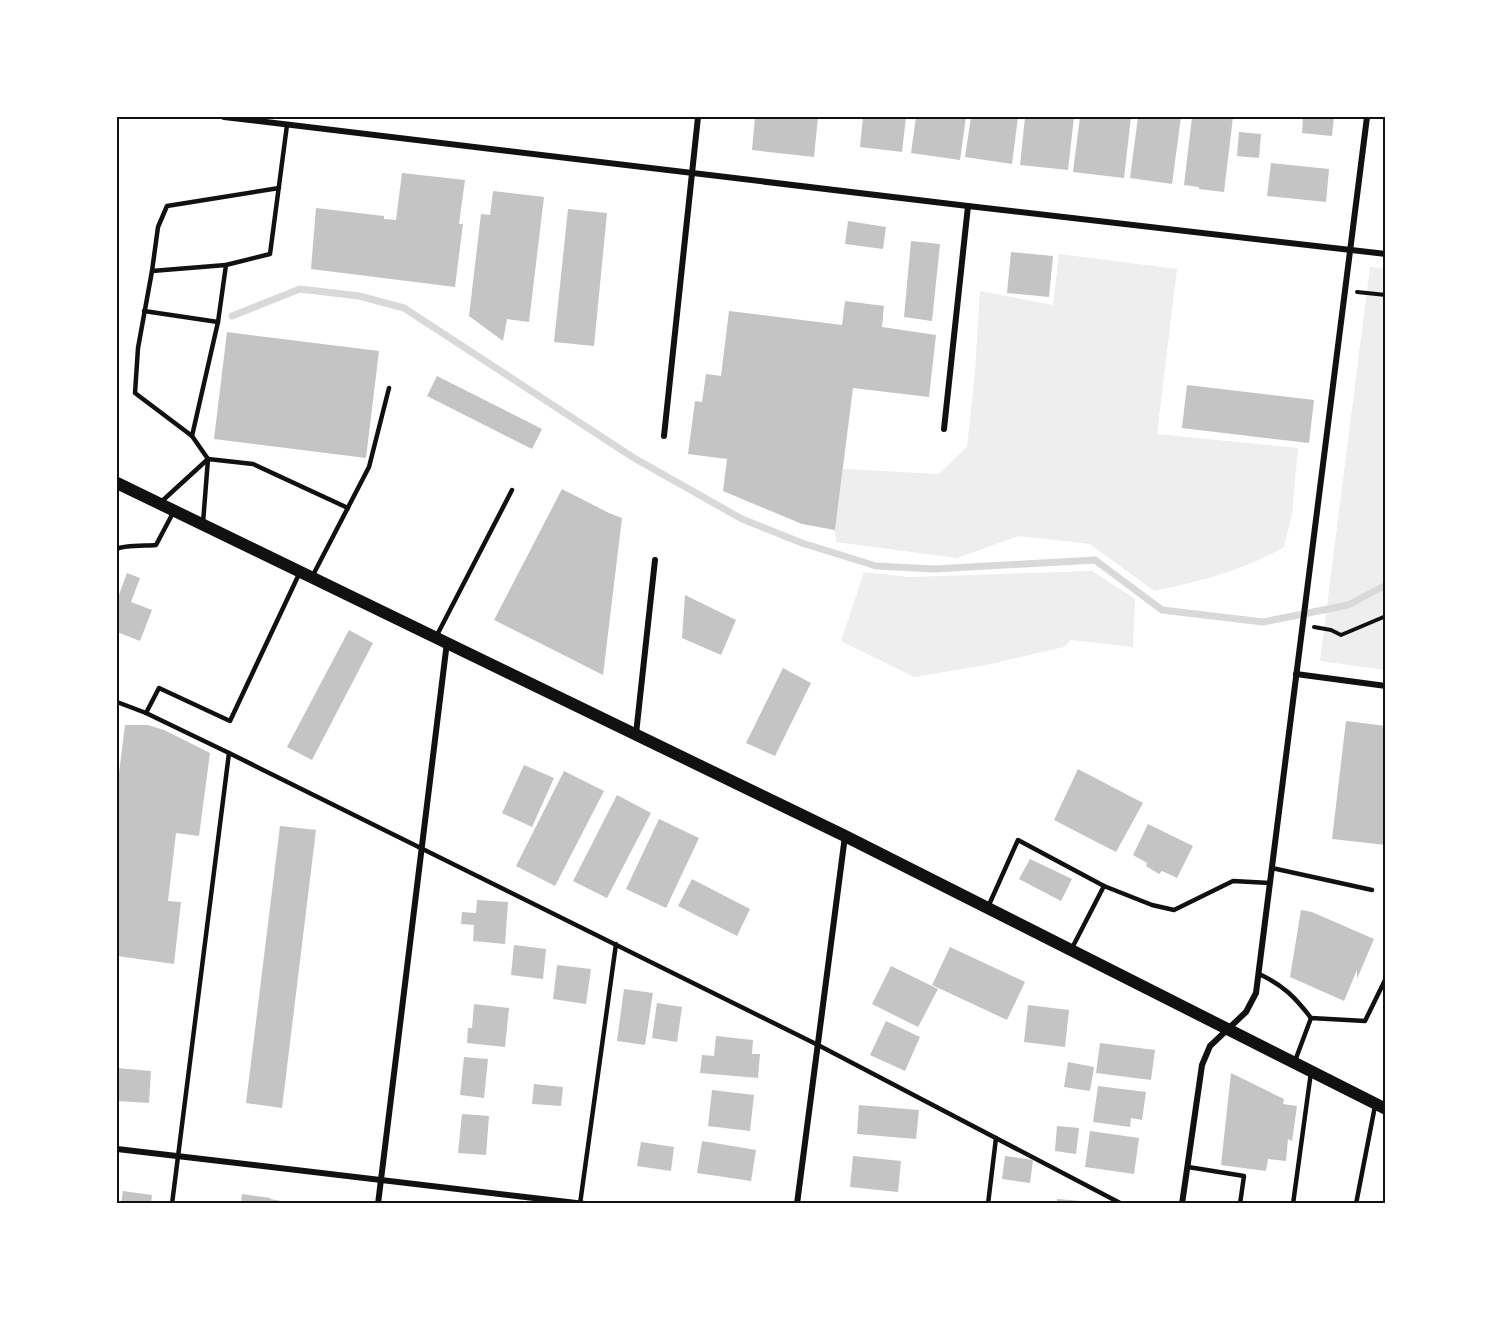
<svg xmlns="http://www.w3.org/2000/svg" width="1503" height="1321" font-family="Lato,sans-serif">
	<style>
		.green { fill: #eee }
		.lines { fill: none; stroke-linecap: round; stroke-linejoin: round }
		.stream { stroke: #d9d9d9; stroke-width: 7 }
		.building { fill: #c4c4c4 }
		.path { stroke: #111; stroke-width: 4 }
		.service { stroke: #111; stroke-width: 4.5 }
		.minor { stroke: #111; stroke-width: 6 }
		.secondary { stroke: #111; stroke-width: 12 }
		.neatline { fill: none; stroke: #111; stroke-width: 2 }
	</style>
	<rect width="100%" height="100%" fill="#fff"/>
	<g class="green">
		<path d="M1059 254 1177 269 1157 434 1298 448 1292 514 1284 547C1245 570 1198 582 1154 591L1090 544 1019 536 957 558 836 542 835 530 843 469 939 474 967 447 975 372 980 291 1053 305Z"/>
		<path d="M1370 267 1386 269V670L1320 661Z"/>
		<path d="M1092 571 1135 599 1133 647 1071 640 1064 647 986 665 914 677 841 641 864 572 908 577Z"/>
	</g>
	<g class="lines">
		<path class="stream" d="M232 316 300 289 359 296 404 308 634 458 742 519 802 543 876 566 934 569 1095 560 1162 610 1263 622 1348 605 1386 585"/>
	</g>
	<g class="building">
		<path d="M755 117H818L814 157 752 150Z"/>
		<path d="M863 117H906L902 152 860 147Z"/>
		<path d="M916 117H966L960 160 911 153Z"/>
		<path d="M971 117H1018L1012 164 965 157Z"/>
		<path d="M1025 117H1074L1068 170 1020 165Z"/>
		<path d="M1080 117H1131L1124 178 1073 172Z"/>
		<path d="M1138 117H1181L1172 184 1130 178Z"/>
		<path d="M1192 117H1233L1224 192 1199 189V187L1184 185Z"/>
		<path d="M1303 117H1334L1332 136 1302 133Z"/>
		<path d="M1239 132 1261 134 1259 158 1237 156Z"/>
		<path d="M1271 163 1329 169 1326 202 1267 196Z"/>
		<path d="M402 173 465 180 459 224H463L455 287 311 269 316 208 384 216V219L396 220Z"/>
		<path d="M493 191 544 197 529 322 507 319 503 341 469 316 481 214 490 215Z"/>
		<path d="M568 209 607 213 594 346 554 342Z"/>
		<path d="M848 221 886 227 883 249 845 244Z"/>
		<path d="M911 241 940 244 932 321 904 317Z"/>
		<path d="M1011 252 1053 256 1049 297 1007 293Z"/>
		<path d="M845 301 884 306 882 327 936 335 929 397 853 388 835 530 802 524 723 491 727 459 688 454 695 401 702 402 706 374 721 376 729 311 842 325Z"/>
		<path d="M227 332 379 351 366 458 214 439Z"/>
		<path d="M437 376 542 429 532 449 427 396Z"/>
		<path d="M1187 385 1314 400 1309 443 1182 428Z"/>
		<path d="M562 489 609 513 622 518 603 675 494 620Z"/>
		<path d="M127 573 140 578 131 602 152 610 140 641 117 632V600Z"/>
		<path d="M685 595 736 620 721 655 682 638Z"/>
		<path d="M349 630 373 643 312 760 287 747Z"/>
		<path d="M783 668 811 683 775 756 746 743Z"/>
		<path d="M1346 721 1386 726V845L1332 839Z"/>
		<path d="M125 725H148L164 730 210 753 199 836 176 833 168 901 181 902 174 964 117 956V789Z"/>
		<path d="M524 765 554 778 532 827 502 813Z"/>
		<path d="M1078 769 1143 803 1116 852 1054 820Z"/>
		<path d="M564 771 604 791 555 886 516 866Z"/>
		<path d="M617 795 651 813 607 898 573 881Z"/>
		<path d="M659 819 699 838 666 908 626 889Z"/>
		<path d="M1148 824 1193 846 1177 878 1162 871 1159 874 1146 866 1147 863 1133 855Z"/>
		<path d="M280 826 316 830 282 1108 246 1103Z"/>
		<path d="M1030 859 1072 879 1061 901 1019 879Z"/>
		<path d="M692 879 750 909 737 936 678 906Z"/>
		<path d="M477 900 508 902 505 944 473 941 474 925 461 924 462 912 476 913Z"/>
		<path d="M1301 910 1312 912 1374 939 1357 979V970L1344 1001 1290 977Z"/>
		<path d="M514 945 546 949 543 979 511 975Z"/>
		<path d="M950 947 1025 982 1007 1020 932 985Z"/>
		<path d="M557 965 591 969 586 1004 553 999Z"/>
		<path d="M891 966 938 989 918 1027 872 1004Z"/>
		<path d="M624 989 653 993 645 1045 617 1041Z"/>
		<path d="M657 1003 682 1007 677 1042 652 1038Z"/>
		<path d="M474 1004 509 1008 505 1047 467 1043 468 1028H472Z"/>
		<path d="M1028 1005 1069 1010 1065 1047 1024 1042Z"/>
		<path d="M886 1021 920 1037 905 1071 870 1055Z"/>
		<path d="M716 1036 753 1040 752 1054H760L758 1078 700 1073 702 1055 714 1056Z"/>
		<path d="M1100 1043 1155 1050 1151 1080 1096 1073Z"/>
		<path d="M464 1057 488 1059 484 1098 460 1095Z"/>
		<path d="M1068 1062 1094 1067 1090 1091 1064 1087Z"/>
		<path d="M117 1068 151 1071 149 1103 117 1101Z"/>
		<path d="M1231 1073 1284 1099 1283 1104 1297 1106 1292 1141 1288 1139 1286 1161 1268 1159 1266 1171 1221 1165Z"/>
		<path d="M534 1084 563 1087 561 1106 532 1104Z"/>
		<path d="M1098 1086 1146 1092 1142 1120 1131 1118 1130 1127 1093 1122Z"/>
		<path d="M712 1090 754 1095 750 1131 708 1126Z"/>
		<path d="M859 1105 919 1110 916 1139 857 1134Z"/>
		<path d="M462 1114 489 1116 486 1155 458 1153Z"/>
		<path d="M1057 1126 1079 1128 1076 1154 1055 1151Z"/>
		<path d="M1090 1131 1139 1138 1134 1174 1085 1167Z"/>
		<path d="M702 1141 756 1150 751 1181 697 1173Z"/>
		<path d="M641 1142 674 1147 671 1171 637 1166Z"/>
		<path d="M853 1156 901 1161 898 1192 850 1187Z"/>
		<path d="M1005 1156 1033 1160 1030 1183 1002 1179Z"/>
		<path d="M123 1191 152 1195 151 1204H121Z"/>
		<path d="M242 1194 271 1198 270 1199 298 1204H241Z"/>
		<path d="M1057 1199 1094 1202V1204H1057Z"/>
	</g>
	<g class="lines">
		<g class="path">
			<path d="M1357 292 1386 295"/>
			<path d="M1314 627 1331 630 1341 635 1386 616"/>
		</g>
		<g class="service">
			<path d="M279 188 167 206 158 227 152 271 138 348 135 393 192 436 218 322 226 265 270 254 287 125"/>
			<path d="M152 271 226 265"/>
			<path d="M144 311 218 322"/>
			<path d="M192 436 208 459 203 523"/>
			<path d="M161 502 208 459 253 464 348 508"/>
			<path d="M117 549C124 545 146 546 156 545L174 511"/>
			<path d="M313 575 369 467 389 388"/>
			<path d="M436 637 512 490"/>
			<path d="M117 702 146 713 229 753"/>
			<path d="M146 713 159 688 230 721 300 572"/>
			<path d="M1272 868 1372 890"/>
			<path d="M1104 886 1152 905 1174 910 1233 881 1270 883"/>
			<path d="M988 907 1018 840 1104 886 1071 950"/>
			<path d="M1259 974C1283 985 1295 997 1311 1018"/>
			<path d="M1295 1061 1311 1018 1365 1021 1386 978"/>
			<path d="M1188 1167 1244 1176 1240 1204"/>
			<path d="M172 1204 229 753 818 1045 1122 1204"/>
			<path d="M580 1204 616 944"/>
			<path d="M988 1204 996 1138"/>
			<path d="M1293 1204 1311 1072"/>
			<path d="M1356 1204 1375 1106"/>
		</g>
		<g class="minor">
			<path d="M224 117 968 206 1386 254"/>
			<path d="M944 429 968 206"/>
			<path d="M664 436 698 117"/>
			<path d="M1296 674 1386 686"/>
			<path d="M636 734 655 560"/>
			<path d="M117 1149 585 1204"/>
			<path d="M378 1204 447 642"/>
			<path d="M797 1204 845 836"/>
			<path d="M1182 1204 1202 1065 1210 1046 1246 1012 1256 993 1367 117"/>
		</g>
		<path class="secondary" d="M117 483 845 836 1386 1109"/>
	</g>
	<rect width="1503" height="1321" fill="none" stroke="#ffffff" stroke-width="237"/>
	<rect x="118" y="118" width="1266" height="1084" class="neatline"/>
</svg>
